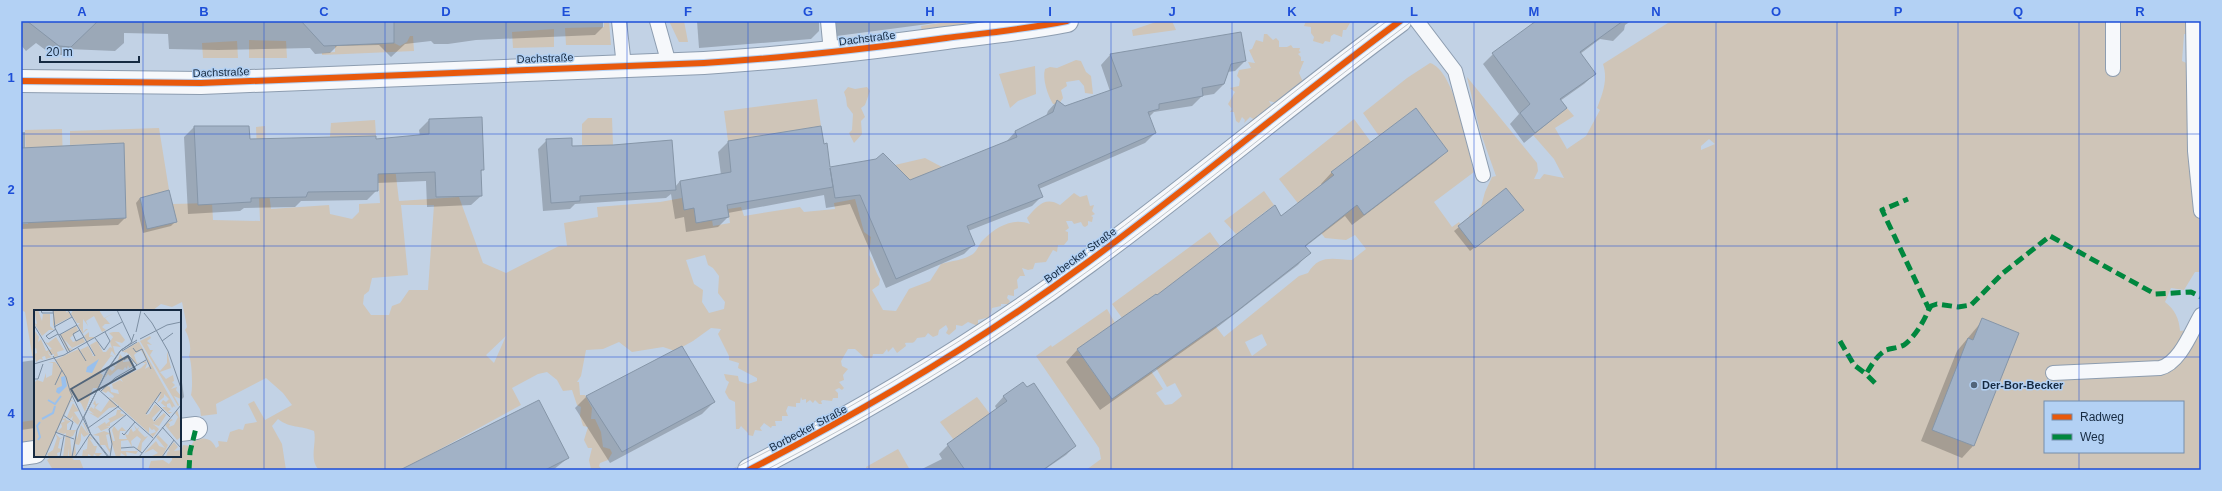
<svg xmlns="http://www.w3.org/2000/svg" width="2222" height="491" font-family="Helvetica,sans-serif">
	<style>
		.green { fill: #cfc5b8; fill-rule: evenodd }
		.shadow { fill: #0003 }
		.building { fill: #a2b2c6; stroke: #8696a8 }
		.lines { fill: none; stroke-linecap: round; stroke-linejoin: round }
		.service-casing { stroke: #8d9db0; stroke-width: 16 }
		.minor-casing { stroke: #8d9db0; stroke-width: 24 }
		.tertiary-casing { stroke: #8d9db0; stroke-width: 24 }
		.service { stroke: #f6f8fb; stroke-width: 14 }
		.minor { stroke: #f6f8fb; stroke-width: 22 }
		.tertiary { stroke: #f6f8fb; stroke-width: 22 }
		.tram { stroke: #c0c5cb; stroke-width: 1 }
		.quiet { stroke: #00873e; stroke-width: 5; stroke-dasharray: 10 5; stroke-linecap: butt }
		.cycleway-casing { stroke: #b3d1f4; stroke-width: 8 }
		.cycleway { stroke: #e8590c; stroke-width: 6 }
		.grid { fill: none; stroke: #1d4ed8; stroke-width: 1; stroke-opacity: 0.55 }
		.poi-dot { fill: #52657a; stroke: #b3d1f4; stroke-width: 1.5 }
		.labels { text-anchor: middle; stroke-width: 3; stroke-linejoin: round; paint-order: stroke }
		.street-label { font-size: 11px; fill: #162a41; stroke: #b3d1f4 }
		.poi-label { font-size: 11px; font-weight: bold; fill: #162a41; stroke: #b3d1f4; text-anchor: start }
		.inset-river { fill: none; stroke: #99c0ed; stroke-width: 2 }
		.inset-road { fill: none; stroke: #7d8fa3; stroke-width: 1 }
		.view { fill: #52657a; fill-opacity: 0.15; stroke: #52657a; stroke-width: 2 }
		.inset-edge { fill: none; stroke: #162a41; stroke-width: 2 }
		.neatline { fill: none; stroke: #1d4ed8; stroke-width: 1.5 }
		.grid-label { font-size: 13px; text-anchor: middle; font-weight: bold; fill: #1d4ed8 }
	</style>
	<rect width="100%" height="100%" fill="#c2d2e5"/>
	<g class="green">
		<path d="M604 21H609L611 45H566L565 28 604 27Z"/>
		<path d="M669 21H684L688 42H679Z"/>
		<path d="M953 21H966V25L922 31 921 26Z"/>
		<path d="M1159 21H1172L1176 30 1133 36 1132 30Z"/>
		<path d="M1306 21H1351L1346 30H1343L1342 37 1334 34 1331 36 1330 42 1325 41 1323 44 1313 41 1314 37 1311 33V27L1304 26Z"/>
		<path d="M1671 21H2201V36L2184 34 2182 61 2199 69 2201 67V272H2195L2184 290 2171 288 2165 302C2175 310 2179 318 2180 331L2201 329V470H1086L1101 459 1099 448 1036 356 1051 345 1052 347 1107 309 1115 323 1077 350 1112 399 1151 371 1163 389 1156 393 1165 405 1172 404 1182 396 1175 383 1167 387 1156 368 1191 343 1156 294 1122 318 1112 304 1210 232 1220 246 1179 279 1224 337 1299 276 1308 273C1319 254 1333 259 1352 260L1366 249 1355 235 1346 240 1325 238 1279 179 1354 119 1371 142 1331 172 1364 215 1448 151 1416 108 1379 136 1363 113 1407 78 1430 63C1455 70 1468 149 1474 172L1434 202 1452 227 1459 222 1469 236 1468 219 1470 214 1481 207 1485 192 1492 177 1496 176 1480 131 1467 77 1537 163 1538 171 1534 179H1540L1544 174 1564 178 1554 159 1533 135 1567 108 1574 116 1555 128 1567 149 1586 136 1600 110 1597 108C1603 93 1608 79 1603 64ZM1709 139 1715 144 1701 150V146ZM1262 334 1267 345 1252 356 1245 342ZM2045 402H2183V452H2045Z"/>
		<path d="M554 29V47L513 48 512 32Z"/>
		<path d="M1264 34H1267L1273 40 1276 38 1279 41V47H1287L1291 45 1293 48H1300L1299 51 1301 52 1298 54 1301 57V61H1304L1299 73 1303 82 1298 87H1293L1291 92 1284 95 1285 99 1277 103 1269 101 1271 105 1270 110 1258 115 1255 120 1250 117 1244 123 1245 120 1242 117 1239 123 1236 121 1234 112H1230L1232 109 1228 104 1235 92 1230 88 1239 86 1240 79 1237 76 1239 70 1251 68 1248 62 1255 63 1249 50 1252 49 1256 40 1263 42Z"/>
		<path d="M410 36H413L414 51 322 55V53L335 52V46H339L343 41 392 42 400 46 407 42Z"/>
		<path d="M249 40 286 41 287 58H249Z"/>
		<path d="M237 41 238 58H203L202 43Z"/>
		<path d="M1076 60 1081 61 1086 72 1091 76 1093 94 1085 93 1084 86 1079 80 1066 82 1067 86 1061 90 1063 98 1059 104H1053C1048 96 1042 79 1045 69L1050 67 1057 68Z"/>
		<path d="M1035 66 1036 94 1018 101 1010 108 999 74Z"/>
		<path d="M848 87 855 89 867 87 870 91 865 105 861 108 865 117 861 121 862 134 854 143 849 133 852 130 853 114 847 106 846 98 844 92Z"/>
		<path d="M817 99 821 126 728 141 724 111Z"/>
		<path d="M588 118H612L613 145H582V124Z"/>
		<path d="M375 120 376 136 330 137 331 123Z"/>
		<path d="M265 126 266 168 271 209 329 205 330 214 352 219 359 212V204L380 203 377 160 394 159 399 201 459 197 483 263 506 273 559 246H567L564 223 598 217 597 207 660 202 682 198 694 208 696 222 712 220 713 226 730 223 728 209 741 207 744 216 800 207 804 212 835 209 834 203 855 199 864 232 871 237 869 255C873 259 875 272 880 279L879 285 872 290 883 310 896 311 909 289 930 281 941 264C951 261 964 260 973 254 978 250 979 243 984 239 996 227 1013 217 1030 224L1027 218C1037 206 1045 196 1060 205L1074 193 1080 197 1087 195 1090 206 1094 205 1092 211 1095 214 1091 216 1093 217 1092 222 1088 221V225L1085 227 1083 226 1081 222 1074 224 1072 221H1066L1069 228 1065 231 1068 232V240L1064 245H1058L1057 252 1053 250 1046 262 1035 263 1033 269 1028 270 1022 268 1025 276H1020L1017 280 1018 288 1014 290V296L1008 295 1007 298 1010 301 1008 304H1001V306L992 308 990 317 978 320V326L968 322 962 326 956 325V329L949 335 946 333 948 329 946 325 939 330 938 335 933 337 928 333 925 337 917 338C913 345 912 342 905 343L906 346 897 353 893 347 888 352 887 349 883 354H873L872 358H865L855 349H848L841 361 842 366 848 369 843 375 844 380 839 382 844 388 842 390 839 388 835 390 838 393V398H833L832 401 823 400 821 401 822 404H819L815 400 813 403 810 400 806 403V399L802 400 801 397 800 403H796V407L788 406 786 411 788 416H782V421H775L776 426H772L771 428 764 423 760 428 762 431 755 430 753 436 748 435V433L741 426 739 429H736L735 402 729 399 725 392 729 382 726 380 724 374 738 376 739 381 748 384 757 381V378L738 368 739 363 729 360V356L718 334 721 329 711 328 693 341 675 351 663 347 632 352 619 342 603 349 586 350 581 376 577 382H579L580 395H585L592 408 591 419H595L601 432 603 447 610 449 612 453 608 460 600 463 599 466 602 470 591 469 589 460 592 448H588L584 440 588 427 583 426 580 416 581 407 577 405 572 390 563 391 557 380 547 372 538 374 512 388 521 405 411 465 413 470H315L318 469C309 458 317 443 314 431 300 425 291 429 278 419L272 426 282 444 286 470H148L151 461 163 460 169 464 172 460V456H180L183 445 191 446 195 439C206 438 211 438 216 448L219 446 218 441 227 442 230 432 239 429 243 430 245 424 257 422 248 404 254 401 265 420 292 405 283 393 266 378 216 404 217 414 201 416 200 409 191 395C193 389 192 361 189 356 192 348 189 337 185 330L187 327 182 302 172 307 161 304 152 311 136 309 129 311H35V359L33 360 25 312 21 310V224H28L25 130 62 129 63 164 76 220 126 218 124 147V143L70 145V131L159 128 169 190 140 198 147 229 172 204 212 203 213 220 260 221 256 127ZM401 205H434L428 290H409L400 303 392 306 389 315H371L363 304 364 295 369 291 372 278 408 275ZM705 255 708 265 713 268 719 276 718 293 725 302 724 309 709 313 702 302 703 290 694 284 686 260ZM506 336 494 363 486 355Z"/>
		<path d="M925 158 942 167 948 182 879 180 895 165Z"/>
		<path d="M1264 191 1274 205 1236 234 1224 221Z"/>
		<path d="M977 397 990 414 954 440 940 422Z"/>
		<path d="M35 420V442L21 444V422Z"/>
		<path d="M898 449 910 470H867L866 467Z"/>
		<path d="M52 456H70L74 460H80L84 470H53L47 460Z"/>
	</g>
	<g class="shadow">
		<path d="M21 21H603V27L595 35 476 40 448 44H434L431 41 405 44 391 57 379 45 337 46 330 53 315 54 310 48 218 50 169 49 168 34 124 33V43L115 51 68 49 62 55 51 54 36 43 26 51 21 45Z"/>
		<path d="M697 21H819V31L811 39 699 48Z"/>
		<path d="M820 21H951L829 37 827 25Z"/>
		<path d="M1538 21H1631L1625 25 1624 30 1613 41 1600 39 1580 54 1595 74 1584 84 1560 101 1566 108 1524 143 1510 124 1519 114 1483 64 1493 54Z"/>
		<path d="M1110 55 1245 61 1235 71 1227 72 1224 84 1214 94 1202 96 1192 106 1154 112 1149 117 1155 133 1145 143 1039 189 1042 196 1032 206 968 231 974 244 964 254 886 288 850 204 826 208 824 195 728 213V217L718 227 686 232 684 217 675 219 671 194 666 198 575 204 570 209 543 211 538 149 547 140 572 147 675 187 680 181 721 175 718 152 728 142 829 168 876 160 910 181 1006 142 1015 132 1046 116 1048 111 1057 101 1065 107 1110 91 1101 65Z"/>
		<path d="M429 120 483 169 480 173 481 196 471 205 427 207 426 181 377 183V190L367 200 301 201 295 207 244 208 240 211 188 214 184 137 194 127 249 140H375L420 136 419 130Z"/>
		<path d="M21 132H25V149L125 218 118 225 21 229Z"/>
		<path d="M1447 151 1435 162 1352 225 1345 216 1305 247 1309 253 1298 265 1219 326 1100 410 1066 362 1077 350 1156 295 1157 297 1281 218 1322 185 1321 184 1332 172Z"/>
		<path d="M1506 189 1518 214 1470 251 1454 231Z"/>
		<path d="M140 198 176 221 171 226 143 233 136 203Z"/>
		<path d="M1983 320 2018 334 1973 446 1962 458 1921 441 1957 351Z"/>
		<path d="M35 360V428L21 430V362Z"/>
		<path d="M180 368 184 397 180 401Z"/>
		<path d="M1004 396 1075 446 1066 455 1044 470H920L942 459 939 454 948 445 997 410 995 406Z"/>
		<path d="M586 397 714 402 702 414 610 463 575 408Z"/>
		<path d="M568 458 553 470H407Z"/>
	</g>
	<g class="building">
		<path d="M27 21H98L71 47 59 46Z"/>
		<path d="M301 21H394V43L324 46Z"/>
		<path d="M1536 21H1623L1580 52 1596 74 1560 99 1567 108 1535 133 1520 113 1530 104 1492 53Z"/>
		<path d="M1241 32 1246 61 1231 64 1224 84 1202 88 1203 96 1159 104V109L1148 112 1156 133 1038 185 1043 197 967 226 975 245 896 279 860 195 835 198 830 168 833 187 727 205 729 217 696 223 694 208 684 210 680 181 731 172 728 141 821 126 824 144 827 143 830 167 876 159 883 153 910 180 1017 137 1015 131 1053 112 1057 100 1065 106 1122 86 1110 54Z"/>
		<path d="M1416 108 1448 151 1364 215 1357 205 1305 246 1311 253 1232 315 1112 399 1077 349 1156 294 1157 295 1275 205 1281 216 1334 175 1331 172Z"/>
		<path d="M482 117 484 170H481L482 196 436 197 435 172 378 174V191L308 192 306 197 251 198V202L198 205 194 126H249L250 139 376 136V139L429 134V119Z"/>
		<path d="M572 138V146L613 145 672 140 676 190 580 196V201L551 203 546 139Z"/>
		<path d="M124 143 126 218 21 223V148Z"/>
		<path d="M1506 188 1524 210 1475 248 1458 226Z"/>
		<path d="M169 190 177 222 147 229 140 198Z"/>
		<path d="M1982 318 2019 333 1974 446 1932 430 1968 338 1973 340Z"/>
		<path d="M682 346 715 402 622 452 586 396Z"/>
		<path d="M1023 382 1027 387 1034 383 1076 446 1043 470H965L947 444 1007 401 1003 396Z"/>
		<path d="M539 400 569 458 545 470H400Z"/>
	</g>
	<g class="lines">
		<defs>
			<g id="service">
				<path d="M619 21 624 66"/>
				<path d="M657 21 669 64"/>
				<path d="M828 21 831 52"/>
				<path d="M1417 21 1455 71 1483 175"/>
				<path d="M2193 21 2195 151 2201 211"/>
				<path d="M2113 69V21"/>
				<path d="M2053 373 2160 368C2180 363 2191 332 2201 315"/>
			</g>
			<g id="minor">
				<path d="M21 81 201 83 704 63C785 58 866 49 946 38 986 33 1027 29 1067 21"/>
				<path d="M180 430 196 428"/>
				<path d="M21 454 35 452"/>
			</g>
			<path id="tertiary" d="M749 470C867 409 981 341 1088 262 1194 184 1294 99 1400 21"/>
		</defs>
		<use href="#service" class="service-casing"/>
		<use href="#minor" class="minor-casing"/>
		<use href="#tertiary" class="tertiary-casing"/>
		<use href="#service" class="service"/>
		<use href="#minor" class="minor"/>
		<use href="#tertiary" class="tertiary"/>
		<g class="tram">
			<path d="M731 470C836 417 938 358 1035 291 1156 207 1268 109 1387 21"/>
			<path d="M766 470C869 416 969 357 1063 289 1183 205 1294 108 1412 21"/>
		</g>
		<g class="quiet">
			<path d="M1929 309 1931 306 1937 304 1958 307 1971 305 2003 273 2050 236 2155 294 2191 292 2201 297"/>
			<path d="M1840 341 1854 365 1866 374"/>
			<path d="M1875 383 1866 374C1871 366 1877 355 1886 350 1892 348 1898 348 1904 345 1915 337 1924 321 1929 309L1882 210 1908 199"/>
			<path d="M189 470 190 452 196 428"/>
		</g>
		<defs>
			<g id="cycleway">
				<path d="M21 81 201 83 704 63C785 58 866 49 946 38 986 33 1027 29 1067 21"/>
				<path d="M749 470C867 409 981 341 1088 262 1194 184 1294 99 1400 21"/>
			</g>
		</defs>
		<use href="#cycleway" class="cycleway-casing"/>
		<use href="#cycleway" class="cycleway"/>
	</g>
	<path class="grid" d="M143 21V311M264 21V470M385 21V470M506 21V470M627 21V470M748 21V470M869 21V470M990 21V470M1111 21V470M1232 21V470M1353 21V470M1474 21V470M1595 21V470M1716 21V470M1837 21V470M1958 21V470M2079 21V402M21 134H2201M21 246H2201M21 357H35M180 357H2201M2079 452V470M143 456V470"/>
	<circle class="poi-dot" cx="1974" cy="385" r="4"/>
	<g class="labels">
		<g class="street-label">
			<text transform="translate(867 38) rotate(-7)" y="4">Dachstraße</text>
			<text transform="translate(545 58) rotate(-2)" y="4">Dachstraße</text>
			<text transform="translate(221 72) rotate(-2)" y="4">Dachstraße</text>
			<text transform="translate(1080 255) rotate(-36)" y="4">Borbecker Straße</text>
			<text transform="translate(808 428) rotate(-28)" y="4">Borbecker Straße</text>
		</g>
		<g class="poi-label">
			<text x="1982" y="389">Der-Bor-Becker</text>
		</g>
	</g>
	<g transform="translate(34 310)">
		<rect width="147" height="147" fill="#c2d2e5"/>
		<path d="M0 0H4L8 11 9 4H16V16L20 20H15L8 26 0 13 3 14ZM19 0H31L33 3 34 0 37 7 19 16ZM39 0H65L70 8 82 2 71 8 76 14H71L68 17 72 20 68 22 60 6 52 11 54 16 49 9V22L52 19H54L49 23 50 26 55 22V27H61L53 31 44 15 46 13H43L37 4ZM42 16 44 20 36 28 39 32 49 28 51 32 38 38 30 29 35 38 39 39 34 41 26 25ZM0 20 5 27 4 32 7 29 12 41 18 39 11 32 14 33 22 27 30 40 23 42 24 46 20 47V44L16 45 14 41 15 45 18 47 12 49 11 46 8 47 9 50 6 49 2 52 0 44 3 43 2 38 0 39ZM79 22H85L91 30 88 33 81 31 87 37 79 36 81 44 83 43 81 45 78 41 77 42 76 46 77 45 80 47 77 46 68 58 66 63 69 65 64 78H59L51 102 47 93 40 87V82L37 90 41 92 37 91 11 147H0L1 72 3 70 9 72 12 63V68L18 65 19 53 14 52H21L27 58 21 50 38 42 45 39 52 51 46 40 54 36 59 45 58 46H61L56 35 63 31 69 42H72L76 37 78 38 76 32 79 27 75 23ZM116 26 120 34 117 28 113 31 118 35 113 34 116 40H119L116 45 126 61 133 53V41L137 58 126 62 132 69 139 65 140 71 138 72 141 75 137 79 143 77 142 80 147 86V89L140 86 145 95 144 96 106 31ZM104 32H105L142 98 140 96 138 98 136 93 133 94V97L137 99 134 102H138L135 104 128 97H132L127 93 129 90 132 92 135 89 130 84V87L123 93 127 83 116 96 112 105 115 104 121 94 127 99 118 108 120 112 130 103 132 105 125 116 119 114 125 119 119 127 116 124 122 122 120 119 118 120 115 117V123L75 87 79 88 80 86 74 81 72 83 68 81 72 76 76 77 73 75 79 80 76 78 77 82 85 84 84 80 80 79 76 76 79 78 78 74 86 70 83 68 89 72 85 66 88 65 85 67 87 68 107 58 112 53H108L112 51 113 54 111 59 116 56 107 40 103 43 107 38 100 45 103 53 106 52 103 54 99 51 98 56 95 58 94 55 93 59 91 57 89 60 84 59 76 66 74 64 70 69 75 58 78 61 81 58 79 55 82 56 86 44 89 48 95 46V48L89 51V52L99 51 96 45 92 42 90 45 91 42H88ZM73 86 83 95 82 97 75 98 64 108 54 102 60 104 55 100 57 97 60 99 61 95 59 94 61 90 62 94 65 93 61 98 67 102 76 89ZM39 93 45 101 40 102 46 111 44 115 38 110 39 106 36 109 33 107ZM83 100H88L86 103 91 105 76 113V116H72L76 117 67 121 64 117 60 119 71 112 72 114 76 111 74 109 82 105ZM143 100 147 111V127L143 130 131 115 137 109 139 110 134 113 136 114 135 117 140 115 144 107 141 103ZM33 108 32 110 37 111 33 114V120H42L39 126 36 127 38 147H35V138L34 147H29L32 123 30 124 23 122 28 117 27 113 31 111 28 109ZM49 113H50L55 124 50 127 47 123V130L45 135 41 134 42 144 39 147 40 131 43 123V129L47 115 54 124ZM100 115 103 119 105 117 104 120 111 127 114 126 108 133 107 142 103 139 107 129 103 126 97 131 98 137 94 130 87 131V141H104L102 144 92 142 93 147 87 143 86 147H82L75 124 72 125 75 139 77 138 76 143 71 135H66L65 126 59 125 70 121 75 123 76 120 79 131H81L78 120 80 116 84 121 88 117 92 121H86L85 129H93L91 124 94 125 97 118 99 122 102 120ZM21 123 26 128 30 127 26 129 24 138 27 139 26 142 23 143 24 147H15L13 144 19 140 23 128ZM124 125 134 135 128 147 118 146 124 143 119 139 110 143 122 131 125 136 131 138 122 127ZM56 126 59 130 55 128 60 136H63L61 143H68L64 147 60 144 59 147 54 144V147H48L49 140 56 142 50 140 53 139 54 128ZM140 132 144 137 140 141 147 140V147L132 146 134 141 136 142 134 139Z" fill="#cfc5b8"/>
		<path d="M65 49 58 63 52 62 53 57ZM31 66 33 76 25 84 22 82 23 78 28 76 27 67Z" fill="#99c0ed"/>
		<path class="inset-river" d="M14 90 21 94 27 86M8 109 19 103 21 96M4 130 6 127 3 116 6 112"/>
		<path class="inset-road" d="M7 0 8 3H19M19 0 21 18M34 0 61 46M83 0 98 32M110 3 118 13M118 13 134 41 147 78M0 15 18 45M20 17 38 7M21 18 34 43M22 19 12 26 15 29 24 24M46 20 39 24 42 31 50 27M102 22 107 0M26 24 36 42M25 25 43 15M61 28 70 40 76 31 71 22M106 29 133 15 147 12M128 31 139 23M44 38 52 51M99 38 102 42 108 39 117 59M88 41 103 32M19 46 32 67 36 81 56 123 75 147M90 50 95 46 103 55M0 54 30 45 88 12M0 69H4L9 54M21 75 28 60M65 80 119 128M67 81 81 68 112 50M121 92 136 107M112 104 127 82M29 105 39 112 36 120M120 111 129 99M128 117 147 138M54 118 85 96M21 122 40 129M88 123 90 125 101 112M87 138 100 137 108 143M11 147 38 86M26 147 30 126M38 147 43 120 73 61 87 40 103 30M41 147 56 124M74 147 57 125 50 107 73 60 86 41 97 33 100 24M76 147 78 134 75 119 93 104M105 147 147 95M128 147 140 130"/>
		<path class="view" d="M94 46 101 59 44 91 37 79Z"/>
		<rect width="147" height="147" class="inset-edge"/>
	</g>
	<rect width="2222" height="491" fill="none" stroke="#b3d1f4" stroke-width="44"/>
	<rect x="2044" y="401" width="140" height="52" fill="#b3d1f4" stroke="#748eac"/>
	<rect x="2052" y="414" width="20" height="6" fill="#e8590c" stroke="#748eac"/>
	<text x="2080" y="421" font-size="12" fill="#162a41">Radweg</text>
	<rect x="2052" y="434" width="20" height="6" fill="#00873e" stroke="#748eac"/>
	<text x="2080" y="441" font-size="12" fill="#162a41">Weg</text>
	<path d="M40 56v6h99v-6" fill="none" stroke="#162a41" stroke-width="2"/>
	<text x="46" y="56" font-size="12" fill="#162a41" stroke="#b3d1f4" stroke-width="3" paint-order="stroke">20 m</text>
	<rect x="22" y="22" width="2178" height="447" class="neatline"/>
	<g class="grid-label">
		<text x="82" y="16">A</text>
		<text x="204" y="16">B</text>
		<text x="324" y="16">C</text>
		<text x="446" y="16">D</text>
		<text x="566" y="16">E</text>
		<text x="688" y="16">F</text>
		<text x="808" y="16">G</text>
		<text x="930" y="16">H</text>
		<text x="1050" y="16">I</text>
		<text x="1172" y="16">J</text>
		<text x="1292" y="16">K</text>
		<text x="1414" y="16">L</text>
		<text x="1534" y="16">M</text>
		<text x="1656" y="16">N</text>
		<text x="1776" y="16">O</text>
		<text x="1898" y="16">P</text>
		<text x="2018" y="16">Q</text>
		<text x="2140" y="16">R</text>
		<text x="11" y="82">1</text>
		<text x="11" y="194">2</text>
		<text x="11" y="306">3</text>
		<text x="11" y="418">4</text>
	</g>
</svg>
